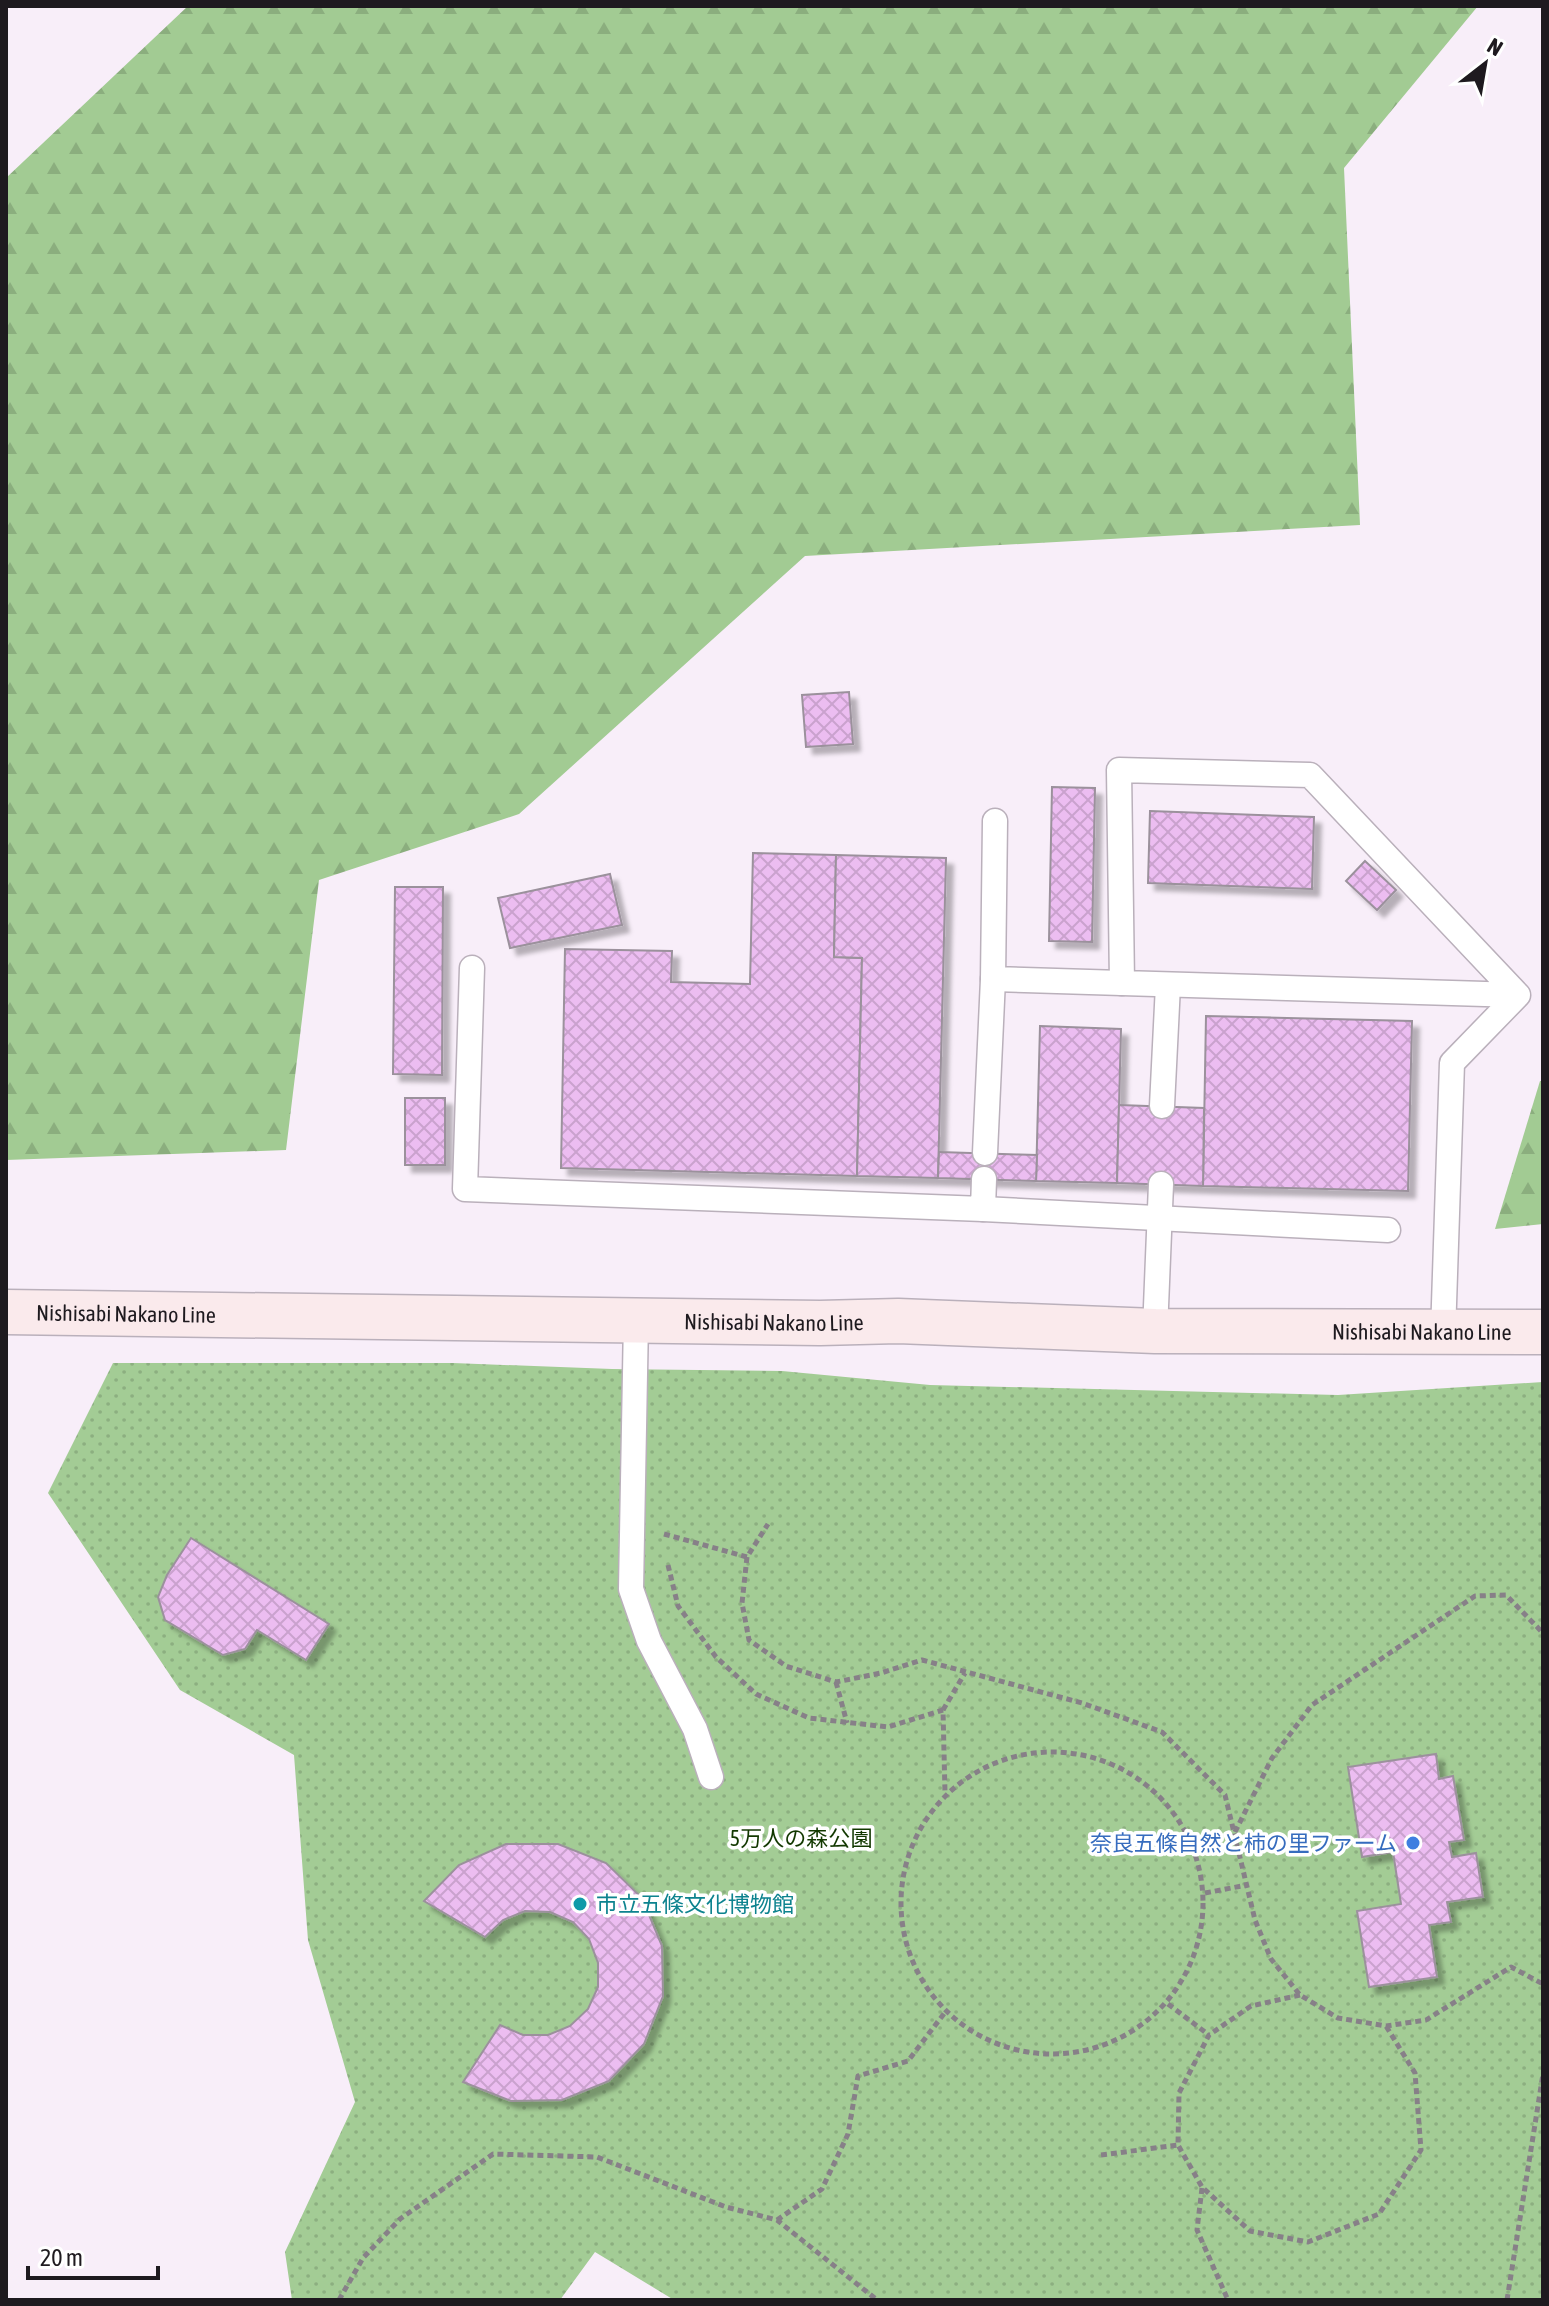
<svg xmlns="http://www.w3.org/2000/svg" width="1549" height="2306" font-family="'Asap Condensed','Noto Sans JP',sans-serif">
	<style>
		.forest { fill: url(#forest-firs) }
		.park { fill: url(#park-dots) }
		.building { fill: url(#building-cross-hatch); stroke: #9b919c; stroke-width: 2; filter: url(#shadow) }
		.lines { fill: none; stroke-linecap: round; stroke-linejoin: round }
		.service-casing { stroke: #bab0bb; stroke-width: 27 }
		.secondary-casing { stroke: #bab0bb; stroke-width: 47 }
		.path { stroke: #878088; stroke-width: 5; stroke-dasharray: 6 4; stroke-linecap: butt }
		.service { stroke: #fff; stroke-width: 24 }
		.secondary { stroke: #faeaec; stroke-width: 44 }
		.shop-dot { fill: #3f7fe0; stroke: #fff; stroke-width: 3 }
		.culture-dot { fill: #0f9aa8; stroke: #fff; stroke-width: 3 }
		.labels { text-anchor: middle; stroke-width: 7; stroke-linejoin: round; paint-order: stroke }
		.street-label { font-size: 22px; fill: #1e1a1f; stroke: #fff }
		.park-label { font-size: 22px; fill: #123800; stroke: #fff }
		.shop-label { font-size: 22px; fill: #366cbe; stroke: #fff; text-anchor: end }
		.culture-label { font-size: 22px; fill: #0d838f; stroke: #fff; text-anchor: start }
	</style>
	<defs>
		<pattern id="forest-firs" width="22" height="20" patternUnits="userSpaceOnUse" patternTransform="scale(2)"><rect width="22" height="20" fill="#a2cb93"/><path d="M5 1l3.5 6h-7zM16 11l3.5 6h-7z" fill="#8bae7e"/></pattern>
		<pattern id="park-dots" width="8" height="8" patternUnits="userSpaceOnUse" patternTransform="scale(2)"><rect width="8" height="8" fill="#a3cc95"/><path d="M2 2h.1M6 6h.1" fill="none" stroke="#8caf80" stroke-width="1.8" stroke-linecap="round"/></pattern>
		<pattern id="building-cross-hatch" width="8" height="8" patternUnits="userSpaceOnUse" patternTransform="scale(2)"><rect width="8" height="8" fill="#ecbdf1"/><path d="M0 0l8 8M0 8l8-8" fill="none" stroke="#caa2ce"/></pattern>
		<filter id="shadow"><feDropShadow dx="7" dy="7" stdDeviation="2" flood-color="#0004"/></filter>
	</defs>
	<rect width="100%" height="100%" fill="#f8eef9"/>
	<g class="forest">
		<path d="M188 6H1478L1344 168 1360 525 805 556 519 814 319 880 286 1150 6 1160V178Z"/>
		<path d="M1540 1081H1543V1224L1495 1229Z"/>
	</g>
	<path class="park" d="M113 1363H453L612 1369 782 1371 930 1385 1338 1395 1543 1382V2300H674L595 2252 560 2300H292L285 2252 355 2102 308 1940 294 1755 180 1690 48 1493Z"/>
	<g class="building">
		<path d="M849 692 853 744 806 747 802 695Z"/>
		<path d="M1052 787 1095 788 1092 942 1049 941Z"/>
		<path d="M1150 811 1314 817 1312 889 1148 883Z"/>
		<path d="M753 853 836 855 834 957 862 958 857 1176 561 1168 565 949 672 951 671 982 750 984Z"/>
		<path d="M836 855 946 858 938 1178 857 1176 862 958 834 957Z"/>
		<path d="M1365 861 1396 890 1377 910 1346 881Z"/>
		<path d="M610 874 622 925 510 948 498 898Z"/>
		<path d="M395 887H443L442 1075 393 1074Z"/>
		<path d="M1206 1016 1412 1021 1408 1191 1203 1186Z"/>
		<path d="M1040 1026 1121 1029 1117 1183 1036 1181Z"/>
		<rect x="405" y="1098" width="40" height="67"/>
		<path d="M1119 1105 1204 1108 1203 1186 1117 1183Z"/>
		<path d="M939 1152 1037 1155 1036 1181 938 1178Z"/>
		<path d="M191 1538 329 1624 306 1660 257 1630 245 1649 223 1655 165 1620 158 1597 167 1575Z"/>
		<path d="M1436 1754 1439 1779 1453 1776 1464 1840 1449 1842 1452 1857 1476 1853 1483 1897 1447 1902 1451 1922 1429 1925 1437 1977 1369 1987 1357 1911 1401 1904 1393 1852 1362 1857 1348 1767Z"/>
		<path d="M506 1844H558L606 1863 642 1898 662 1946 663 1996 644 2044 609 2081 562 2100 511 2101 463 2082 500 2025 523 2035H548L570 2026 588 2009 598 1987V1963L589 1939 573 1922 550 1912 525 1911 503 1920 485 1937 424 1901 459 1865Z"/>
	</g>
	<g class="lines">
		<defs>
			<g id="service">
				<path d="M995 821 993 979 1122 983"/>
				<path d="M472 968 465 1189 983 1209 984 1179"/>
				<path d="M1162 1106 1168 985"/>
				<path d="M985 1153 993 979"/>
				<path d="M983 1209 1388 1230"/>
				<path d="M636 1320 631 1589 649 1641 695 1729 711 1777"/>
				<path d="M1155 1331 1161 1184"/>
				<path d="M1443 1334 1452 1063 1518 995 1310 775 1119 770 1122 983 1518 995"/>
			</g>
			<g id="secondary">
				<path id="s1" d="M6 1312 820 1323 898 1321 1155 1331 1543 1332"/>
			</g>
		</defs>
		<use href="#service" class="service-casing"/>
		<use href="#secondary" class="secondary-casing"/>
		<g class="path">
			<path d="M664 1534 747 1557 768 1524"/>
			<path d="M747 1557 742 1603 749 1640 786 1666 836 1682 881 1673 922 1660 1082 1703 1162 1732 1225 1795 1255 1920 1271 1959 1300 1995 1338 2018 1386 2026 1426 2020 1511 1967 1543 1984"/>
			<path d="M668 1565 678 1606 716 1657 756 1694 809 1718 888 1727 943 1710 945 1793"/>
			<path d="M836 1682 847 1723"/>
			<path d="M943 1710 965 1673"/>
			<circle cx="1052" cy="1903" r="151"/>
			<path d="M1235 1832 1272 1758 1312 1705 1475 1596 1506 1595 1543 1633"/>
			<path d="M1205 1893 1247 1885"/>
			<path d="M1300 1995 1251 2006 1209 2035 1179 2093 1178 2145 1202 2187 1250 2231 1308 2242 1379 2214 1421 2150 1415 2073 1386 2026"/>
			<path d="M1168 2004 1209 2035"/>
			<path d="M1101 2155 1178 2145"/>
			<path d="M1202 2188 1197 2230 1228 2300"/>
			<path d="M777 2220 822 2189 848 2134 858 2076 908 2061 946 2011"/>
			<path d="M339 2300 363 2258 400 2219 493 2154 597 2157 726 2207 777 2220 877 2300"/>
			<path d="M1507 2300 1543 2074"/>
		</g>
		<use href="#service" class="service"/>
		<use href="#secondary" class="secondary"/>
	</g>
	<circle class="shop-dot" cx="1413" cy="1843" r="8"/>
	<circle class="culture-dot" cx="580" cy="1904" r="8"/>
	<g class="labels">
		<g class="street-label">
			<text dy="8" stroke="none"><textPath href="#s1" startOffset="120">Nishisabi Nakano Line</textPath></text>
			<text dy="8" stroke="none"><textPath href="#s1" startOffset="768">Nishisabi Nakano Line</textPath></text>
			<text dy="8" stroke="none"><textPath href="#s1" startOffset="1416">Nishisabi Nakano Line</textPath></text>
		</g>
		<g class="park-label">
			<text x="801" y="1846">5万人の森公園</text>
		</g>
		<g class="shop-label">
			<text x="1397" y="1851">奈良五條自然と柿の里ファーム</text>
		</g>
		<g class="culture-label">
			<text x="596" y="1912">市立五條文化博物館</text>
		</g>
	</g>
	<rect width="1549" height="2306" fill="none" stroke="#1e1a1f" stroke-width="16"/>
	<g transform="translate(1485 64) rotate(31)" stroke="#ffffff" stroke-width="6" paint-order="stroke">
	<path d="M0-6L14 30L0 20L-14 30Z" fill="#1e1a1f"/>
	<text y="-12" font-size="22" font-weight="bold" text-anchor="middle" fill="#1e1a1f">N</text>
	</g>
	<path d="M28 2266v12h130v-12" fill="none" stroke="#1e1a1f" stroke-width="4"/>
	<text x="40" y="2266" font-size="24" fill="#1e1a1f" stroke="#ffffff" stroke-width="6" paint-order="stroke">20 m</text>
</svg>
